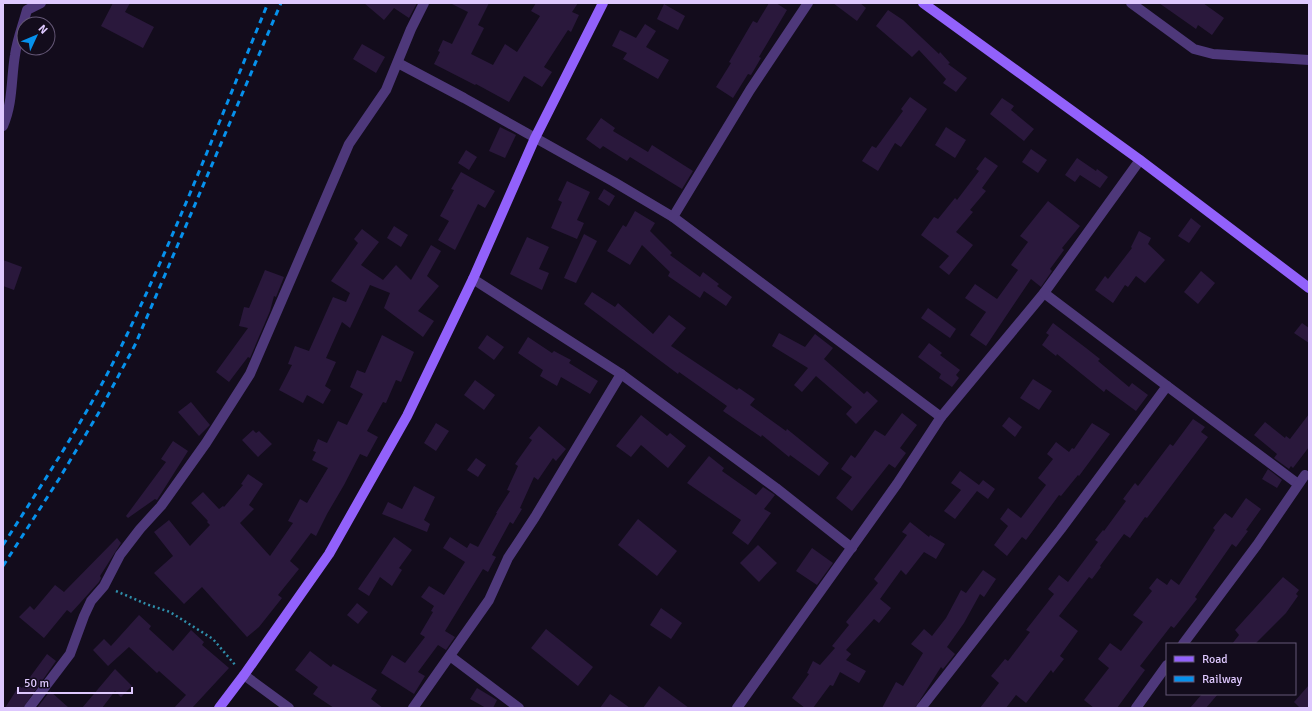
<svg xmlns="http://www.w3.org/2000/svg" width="1312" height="711" font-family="Signika,sans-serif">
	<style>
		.building { fill: #2a183c }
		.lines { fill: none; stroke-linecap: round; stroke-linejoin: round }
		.path { stroke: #2f8eaa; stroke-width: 2.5; stroke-dasharray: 2 3; stroke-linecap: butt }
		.street { stroke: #4e387a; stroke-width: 10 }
		.secondary { stroke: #9261fb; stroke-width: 10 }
		.rail { stroke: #0691ec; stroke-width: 3; stroke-dasharray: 6 5; stroke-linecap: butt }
	</style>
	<rect width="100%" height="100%" fill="#130c1c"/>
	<g class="building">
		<path d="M113 3H130L125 12 154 27 143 48 101 26Z"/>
		<path d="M364 3H417L409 18 394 8 384 20Z"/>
		<path d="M450 3H489L478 25 484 28 471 54 493 65 505 44 517 52 540 16 531 11 536 3H578L572 12 579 15 571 32 568 30 544 67 552 72 542 87 524 76 509 102 476 84 475 85 434 64 440 52 438 51 443 40 452 44 468 12Z"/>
		<path d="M769 3H776L787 10 759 57 761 58 751 75 748 74 733 98 716 87 731 63 729 62 753 21 757 23Z"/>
		<path d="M833 3H860L866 8 857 21Z"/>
		<path d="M1159 3H1203L1224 18 1212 35 1198 25 1196 29Z"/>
		<path d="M664 4 685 16 678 30 657 19Z"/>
		<path d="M888 10 903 20 939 54 940 52 950 63 948 64 967 78 956 92 943 83 946 79 919 50 912 57 876 26Z"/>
		<path d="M645 24 656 31 646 47 669 60 658 79 623 59 627 53 612 46 620 30 636 38Z"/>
		<path d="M362 44 385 57 376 73 353 59Z"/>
		<path d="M910 97 927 109 901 147 895 143 878 171 862 161 872 146 876 148 903 111 901 109Z"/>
		<path d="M1002 98 1014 106 1011 110 1034 129 1024 141 990 114Z"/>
		<path d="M601 118 615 128 613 131 648 152 652 145 693 171 682 189 630 157 627 161 603 146 600 149 586 139Z"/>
		<path d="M500 127 516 135 505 158 489 151Z"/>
		<path d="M946 127 966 140 955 158 935 145Z"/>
		<path d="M1031 149 1047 160 1038 173 1022 162Z"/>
		<path d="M466 150 477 157 469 170 458 163Z"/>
		<path d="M985 157 998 166 982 188 986 191 970 210 973 212 956 232 973 245 949 275 939 267 949 256 921 235 934 217 938 219 955 198 957 200 979 171 976 169Z"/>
		<path d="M1077 158 1096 171 1097 169 1108 177 1100 188 1080 175 1075 182 1065 175Z"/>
		<path d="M461 172 495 191 485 208 478 204 455 250 438 240 449 221 440 216 454 190 451 189Z"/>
		<path d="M567 181 590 192 577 220 584 223 577 239 551 228 562 202 558 200Z"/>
		<path d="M604 189 615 196 609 206 598 199Z"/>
		<path d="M1048 201 1080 226 1062 248 1064 250 1050 269 1052 271 1041 287 1031 279 986 346 970 335 986 312 965 298 975 284 997 299 1018 270 1011 265 1028 242 1020 236Z"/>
		<path d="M635 211 655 223 650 231 672 253 670 255 700 277 703 272 719 284 717 286 732 297 726 306 704 291 700 298 668 276 670 272 642 245 630 265 607 251 623 225 626 227Z"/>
		<path d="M1191 218 1201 226 1189 243 1178 236Z"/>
		<path d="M394 226 408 235 401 247 387 238Z"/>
		<path d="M362 229 379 242 361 265 383 280 396 265 411 280 431 245 441 251 427 276 439 286 418 311 434 321 423 337 384 308 390 293 370 285 350 328 342 322 326 358 336 362 325 386 331 390 323 404 307 395 303 403 279 390 292 365 288 364 295 346 309 351 333 297 346 302 350 293 331 281 358 243 354 239Z"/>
		<path d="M1139 231 1151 238 1148 244 1165 260 1145 283 1136 276 1128 287 1125 285 1113 303 1095 290 1105 276 1108 279 1132 248 1131 247Z"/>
		<path d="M584 234 597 241 576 283 564 278Z"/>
		<path d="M527 237 549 247 539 269 549 273 542 290 510 274Z"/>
		<path d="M3 260 22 267 14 290 3 286Z"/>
		<path d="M265 270 284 277 276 297 274 296 270 311 250 358 248 357 229 382 216 372 248 328 239 326 244 307 249 308Z"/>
		<path d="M1201 271 1215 283 1198 304 1184 292Z"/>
		<path d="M592 292 615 307 618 303 653 334 669 315 686 328 671 346 737 390 739 388 755 399 750 405 786 431 787 429 829 463 819 476 790 455 789 457 762 435 761 437 723 411 727 406 679 372 678 374 666 365 584 304Z"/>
		<path d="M928 308 956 329 950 338 921 318Z"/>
		<path d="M1053 323 1086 348 1100 359 1098 361 1129 387 1132 383 1148 395 1136 411 1106 389 1104 392 1057 354 1056 356 1042 345 1049 335 1046 333Z"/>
		<path d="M1302 323 1309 328V343L1294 333Z"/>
		<path d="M779 333 805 347 815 334 833 348 824 359 864 394 867 391 878 401 856 424 846 414 852 407 816 376 802 392 794 385 808 368 772 346Z"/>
		<path d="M382 335 414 352 401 382 396 380 386 403 383 402 367 431 378 437 367 457 360 454 344 485 327 514 316 536 311 533 290 561 299 569 278 595 282 598 259 627 247 637 202 587 184 604 154 573 173 556 154 532 169 520 190 546 210 525 207 522 208 521 191 503 203 492 219 509 223 506 224 507 243 485 241 484 248 474 263 484 249 505 254 509 240 523 270 556 293 523 288 521 300 499 307 503 328 468 312 460 316 452 313 451 318 439 327 443 338 421 347 425 363 394 350 387 357 370 365 373Z"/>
		<path d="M487 335 504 347 494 360 478 348Z"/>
		<path d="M528 337 552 353 554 351 571 360 569 363 598 381 590 394 561 377 557 386 540 376 543 370 518 353Z"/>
		<path d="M929 343 942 353 940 355 960 370 956 375 959 378 952 387 939 378 941 374 918 357Z"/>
		<path d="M1033 379 1052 391 1039 410 1020 398Z"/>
		<path d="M475 380 495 395 484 410 464 395Z"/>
		<path d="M191 402 210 425 199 436 178 412Z"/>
		<path d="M902 413 917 425 900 448 906 453 895 468 889 464 852 511 836 498 852 477 841 469 851 455 855 458 875 430 885 436Z"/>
		<path d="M1309 414V447L1293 468 1291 466 1289 469 1274 458 1277 454 1254 435 1265 422 1285 438 1286 436 1290 439Z"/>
		<path d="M641 415 667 436 670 433 686 446 668 468 641 445 631 457 616 446Z"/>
		<path d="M1009 417 1022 427 1015 437 1002 426Z"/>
		<path d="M1193 419 1205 427 1201 432 1208 437 1147 518 1145 517 1130 538 1124 534 1100 566 1101 567 1092 579 1089 577 1059 616 1078 631 1060 656 1064 659 1053 673 1051 670 1026 703 1016 695 1006 708H980L999 683 991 676 1005 659 1008 661 1030 632 1026 630 1054 594 1048 589 1059 575 1068 582 1098 542 1095 540 1103 530 1104 531 1126 501 1123 499 1135 483 1138 486 1170 444 1173 446Z"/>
		<path d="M436 423 449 431 436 451 424 443Z"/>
		<path d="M1092 423 1110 434 1079 476 1078 475 1061 496 1059 495 1026 540 1022 537 1007 556 994 545 1008 526 1000 519 1008 508 1021 518 1046 485 1038 478 1053 459 1047 454 1056 442 1069 452 1072 448 1074 449Z"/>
		<path d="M539 426 566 449 556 461 553 458 538 480 534 477 520 508 522 509 513 524 510 522 492 555 496 557 488 572 483 569 445 631 455 637 446 650 438 645 418 672 425 676 414 694 381 673 392 655 405 663 425 637 420 634 433 612 431 611 434 606 421 597 429 586 444 595 465 562 443 548 450 537 467 548 470 543 478 547 497 513H496L510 491 507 490 518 466 515 464 532 440 529 438Z"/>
		<path d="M253 430 256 433 259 431 272 444 258 457 242 440Z"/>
		<path d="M173 441 188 451 157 500 155 499 128 518 126 516 166 462 161 459Z"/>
		<path d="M709 456 724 468 722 471 756 495 763 487 775 495 764 509 771 513 748 545 732 533 741 520 687 483Z"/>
		<path d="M476 458 486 465 478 477 467 470Z"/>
		<path d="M1268 469 1282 480 1277 488 1262 479Z"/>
		<path d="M960 471 979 485 983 480 995 489 988 499 977 491 955 519 944 511 961 490 951 483Z"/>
		<path d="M414 486 435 497 424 520 430 524 427 532 382 514 388 502 402 509Z"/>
		<path d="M1246 498 1261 509 1246 530 1248 531 1236 547 1232 544 1195 597 1197 599 1174 628 1171 626 1140 666 1145 670 1117 708H1094L1084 700 1109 668 1098 659 1110 643 1121 651 1143 622 1133 615 1152 591 1149 588 1157 578 1167 585 1171 579 1179 585 1215 530 1213 528 1225 513 1232 518Z"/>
		<path d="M638 519 677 551 657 576 618 545Z"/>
		<path d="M910 522 929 537 930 535 945 544 936 559 924 552 906 575 901 570 880 599 891 608 879 623 874 619 846 650 851 654 846 660 866 671 859 683 840 672 833 686 830 685 813 708H805L792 698 809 674 807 673 813 661 820 665 835 648 832 646 849 625 846 622 878 583 874 579 907 535 902 532Z"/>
		<path d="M394 537 412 550 399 568 402 570 392 586 380 577 369 596 358 589Z"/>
		<path d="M117 538 121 543 100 576 101 578 99 582 71 613 67 610 44 638 19 617 30 606 34 610 55 585 64 592Z"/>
		<path d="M758 545 777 563 759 582 740 563Z"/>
		<path d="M812 548 833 563 817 585 796 571Z"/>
		<path d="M983 570 996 579 984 597 980 594 964 623 947 647 955 654 943 669 941 667 915 708H882L896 682 903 686 923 653 911 644 924 629 932 636 946 618 961 590 966 593Z"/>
		<path d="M1283 577 1299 590 1296 594 1298 596 1286 613 1255 644H1232L1239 635 1235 630Z"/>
		<path d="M357 603 368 612 358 624 347 615Z"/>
		<path d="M661 608 682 623 671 639 650 625Z"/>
		<path d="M139 615 151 626 149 629 173 651 191 630 204 642 202 645 229 668 192 708H174L186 695 159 671 157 673 129 647 108 666 93 650 104 639 111 646Z"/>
		<path d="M546 629 593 667 578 686 531 648Z"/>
		<path d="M310 651 331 667 333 664 377 690 371 699 383 708H334L313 694 318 687 295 670Z"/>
		<path d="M47 654 56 661 23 708H5L19 686 22 688Z"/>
		<path d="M115 669 132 686 121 697 115 691 102 708H82Z"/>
		<path d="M1309 685V708H1300L1294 702Z"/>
		<path d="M659 686 689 708H643Z"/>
		<path d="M477 688 497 700 493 708H486L470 699Z"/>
		<path d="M50 691 69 708H37Z"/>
		<path d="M610 694 619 700 630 708H600Z"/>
		<path d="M1202 694H1218L1206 708H1190Z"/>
	</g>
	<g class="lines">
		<path class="path" d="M116 591 146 604 170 612 213 639 236 666"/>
		<g class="street">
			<path d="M1131 3 1194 49 1213 54 1309 60"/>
			<path d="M398 63 464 98 614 182 673 217 941 417"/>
			<path d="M3 126C13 103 11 79 15 55 17 40 23 25 27 10L41 3"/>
			<path d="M673 217 750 90 808 3"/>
			<path d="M621 374 776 488 852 548"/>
			<path d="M1167 386 1298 484"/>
			<path d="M1183 644 1257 545 1305 475"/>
			<path d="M450 656 519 708"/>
			<path d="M244 675 289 708"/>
			<path d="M29 708 70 654 84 616 91 601 104 586 120 555 140 529 161 506 206 443 250 374 349 144 386 90 411 29 424 3"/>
			<path d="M413 708 489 600 508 558 535 517 621 374 473 279"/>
			<path d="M737 708 897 484 941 417 1044 293 1140 160"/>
			<path d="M921 708 1061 529 1167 386 1044 293"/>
			<path d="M1136 708 1167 665"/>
		</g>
		<g class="secondary">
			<path d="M923 3 1140 160 1309 288"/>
			<path d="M219 708 244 675 329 554 407 416 473 279 535 138 603 3"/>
		</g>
		<g class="rail">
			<path d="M3 545C44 481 86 418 120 349 175 237 220 119 268 3"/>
			<path d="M3 566 59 479 98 414 135 345 281 3"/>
		</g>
	</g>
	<rect width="1312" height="711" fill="none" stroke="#dec8fe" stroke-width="8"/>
	<rect x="1166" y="643" width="130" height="52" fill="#130c1c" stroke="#645776"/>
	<rect x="1174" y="656" width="20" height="6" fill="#9261fb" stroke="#645776"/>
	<text x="1202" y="663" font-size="12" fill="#dec8fe">Road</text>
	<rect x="1174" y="676" width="20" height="6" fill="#0691ec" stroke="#645776"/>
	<text x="1202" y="683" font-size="12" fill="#dec8fe">Railway</text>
	<g transform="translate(36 36) rotate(46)"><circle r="19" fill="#130c1c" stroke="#645776"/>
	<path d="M0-3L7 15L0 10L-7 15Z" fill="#0691ec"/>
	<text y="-6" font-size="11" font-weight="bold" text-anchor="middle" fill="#dec8fe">N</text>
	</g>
	<path d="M18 687v6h114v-6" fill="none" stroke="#dec8fe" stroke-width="2"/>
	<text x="24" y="687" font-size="12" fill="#dec8fe" stroke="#130c1c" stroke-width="3" paint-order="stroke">50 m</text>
</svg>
